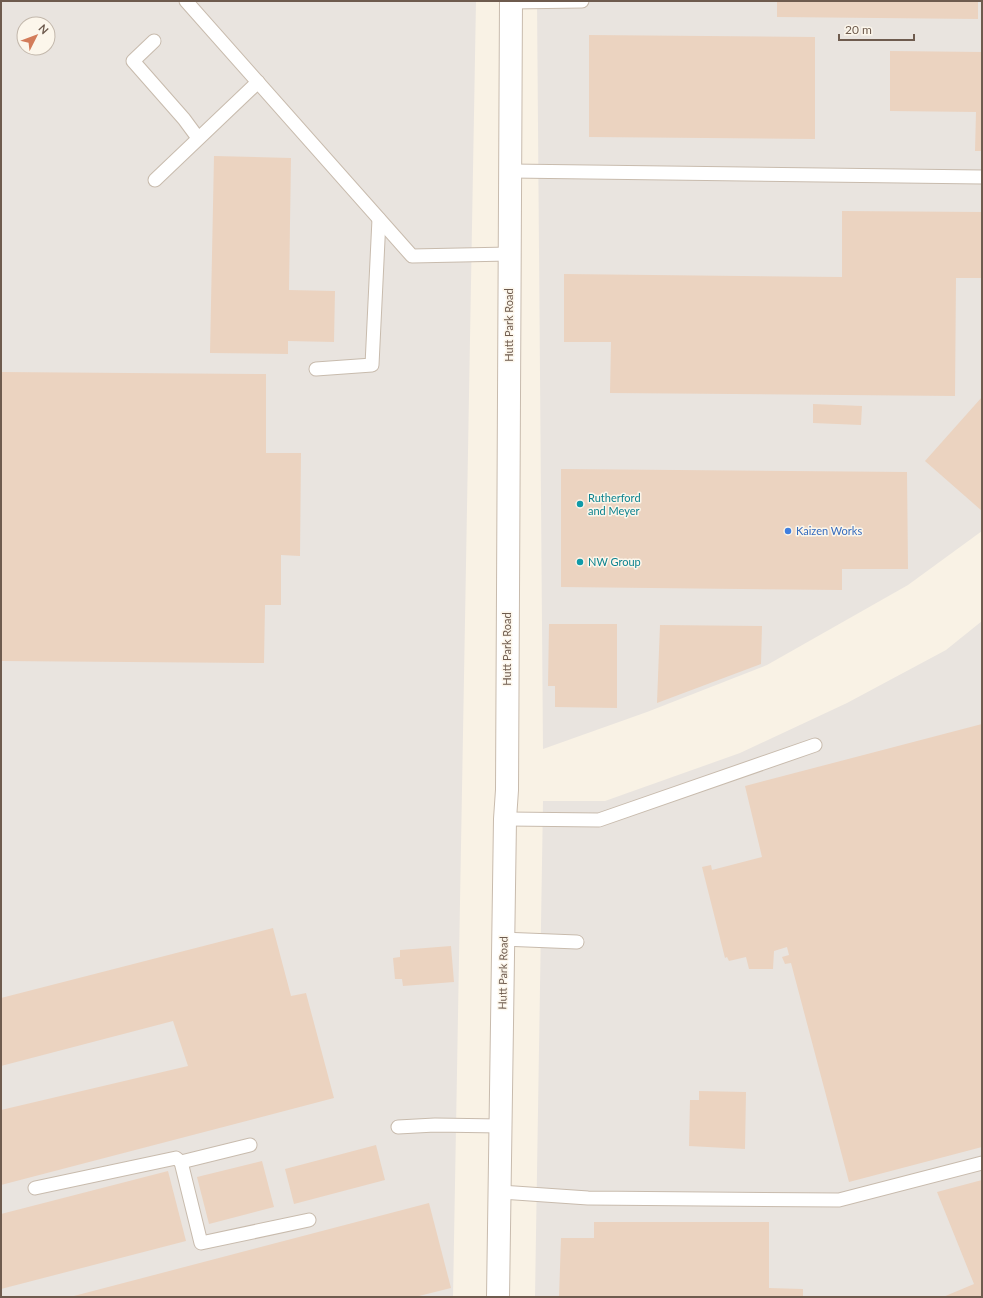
<svg xmlns="http://www.w3.org/2000/svg" width="983" height="1298" font-family="Lato,sans-serif">
	<style>
		.industrial { fill: #e9e4df; fill-rule: evenodd }
		.building { fill: #ebd3c0 }
		.lines { fill: none; stroke-linecap: round; stroke-linejoin: round }
		.lane-casing { stroke: #c8bbad; stroke-width: 15 }
		.street-casing { stroke: #c8bbad; stroke-width: 24 }
		.lane { stroke: #fff; stroke-width: 13 }
		.street { stroke: #fff; stroke-width: 22 }
		.culture-dot { fill: #0f9aa8; stroke: #fcf6eb; stroke-width: 1.5 }
		.shop-dot { fill: #3f7fe0; stroke: #fcf6eb; stroke-width: 1.5 }
		.labels { text-anchor: middle; stroke-width: 3; stroke-linejoin: round; paint-order: stroke }
		.street-label { font-size: 11px; fill: #6e5b4e; stroke: #fcf6eb }
		.culture-label { font-size: 11px; fill: #0d838f; stroke: #fcf6eb; text-anchor: start }
		.shop-label { font-size: 11px; fill: #366cbe; stroke: #fcf6eb; text-anchor: start }
	</style>
	<rect width="100%" height="100%" fill="#f9f2e5"/>
	<g class="industrial">
		<path d="M1 1H476L453 1297H1ZM24 24H48V48H24Z"/>
		<path d="M537 1H982V531L908 585 767 665 647 712 543 749Z"/>
		<path d="M982 621V1297H535L543 801H605L740 753 847 703 946 650Z"/>
	</g>
	<g class="building">
		<path d="M777 1H978V19L777 17Z"/>
		<path d="M589 35 815 37V139L589 137Z"/>
		<path d="M890 51 982 52V151H975L976 112 890 111Z"/>
		<path d="M214 156 291 158 289 290 335 291 334 342 288 341V354L210 353Z"/>
		<path d="M842 211 982 212V278H956L955 396 610 393 611 342H564V274L842 277Z"/>
		<path d="M1 372 266 374V453H301L300 556 281 555V605H265L264 663 1 661Z"/>
		<path d="M982 397V511L925 461Z"/>
		<path d="M813 404 862 406 861 425 813 423Z"/>
		<path d="M561 469 907 472 908 569H842V590L561 587Z"/>
		<path d="M549 624H617V708L555 707V686H548Z"/>
		<path d="M660 625 762 626 761 664 657 703Z"/>
		<path d="M982 724V1147L849 1182 791 963 785 964 782 957 789 955 787 947 774 951 773 969H749L746 957 729 961 727 957 725 958 702 867 711 865 712 870 762 857 745 786Z"/>
		<path d="M273 928 291 996 306 993 334 1098 1 1185V1110L188 1066 173 1021 1 1066V998Z"/>
		<path d="M451 946 454 982 403 986 402 979H395L393 958 400 957V950Z"/>
		<path d="M699 1091 746 1092 745 1149 689 1146 690 1100H699Z"/>
		<path d="M376 1145 385 1180 294 1204 285 1169Z"/>
		<path d="M262 1161 274 1207 209 1224 197 1177Z"/>
		<path d="M168 1171 186 1241 1 1289V1214Z"/>
		<path d="M982 1180V1297H943L974 1284 937 1192Z"/>
		<path d="M429 1203 451 1288 415 1297H70Z"/>
		<path d="M594 1222H769V1288L803 1289V1297H559L561 1238H594Z"/>
	</g>
	<g class="lines">
		<defs>
			<g id="lane">
				<path d="M186 1 412 256 509 254"/>
				<path d="M511 2 582 1"/>
				<path d="M154 41 133 61 184 119 198 138"/>
				<path d="M511 171 982 177"/>
				<path d="M155 180 258 82"/>
				<path d="M316 369 372 365 379 219"/>
				<path d="M505 819 599 820 815 745"/>
				<path d="M503 939 577 942"/>
				<path d="M398 1127 435 1125 500 1126"/>
				<path d="M250 1145 181 1162 201 1243 309 1220"/>
				<path d="M35 1188 176 1158 181 1162"/>
				<path d="M499 1192 588 1198 839 1200 982 1163"/>
			</g>
			<path id="street" d="M498 1297 505 819 507 790 511 1"/>
		</defs>
		<use href="#lane" class="lane-casing"/>
		<use href="#street" class="street-casing"/>
		<use href="#lane" class="lane"/>
		<use href="#street" class="street"/>
	</g>
	<g class="culture-dot">
		<circle cx="580" cy="504" r="4"/>
		<circle cx="580" cy="562" r="4"/>
	</g>
	<circle class="shop-dot" cx="788" cy="531" r="4"/>
	<g class="labels">
		<g class="street-label">
			<text transform="translate(509 325) rotate(-90)" y="4">Hutt Park Road</text>
			<text transform="translate(507 649) rotate(-90)" y="4">Hutt Park Road</text>
			<text transform="translate(503 973) rotate(-89)" y="4">Hutt Park Road</text>
		</g>
		<g class="culture-label">
			<text x="588" y="502">Rutherford<tspan x="588" dy="13">and Meyer</tspan></text>
			<text x="588" y="566">NW Group</text>
		</g>
		<g class="shop-label">
			<text x="796" y="535">Kaizen Works</text>
		</g>
	</g>
	<rect width="983" height="1298" fill="none" stroke="#6e5b4e" stroke-width="4"/>
	<g transform="translate(36 36) rotate(48)"><circle r="19" fill="#fcf6eb" stroke="#c3b8ac"/>
	<path d="M0-3L7 15L0 10L-7 15Z" fill="#d37c5a"/>
	<text y="-6" font-size="11" font-weight="bold" text-anchor="middle" fill="#6e5b4e">N</text>
	</g>
	<path d="M839 34v6h75v-6" fill="none" stroke="#6e5b4e" stroke-width="2"/>
	<text x="845" y="34" font-size="12" fill="#6e5b4e" stroke="#fcf6eb" stroke-width="3" paint-order="stroke">20 m</text>
</svg>
